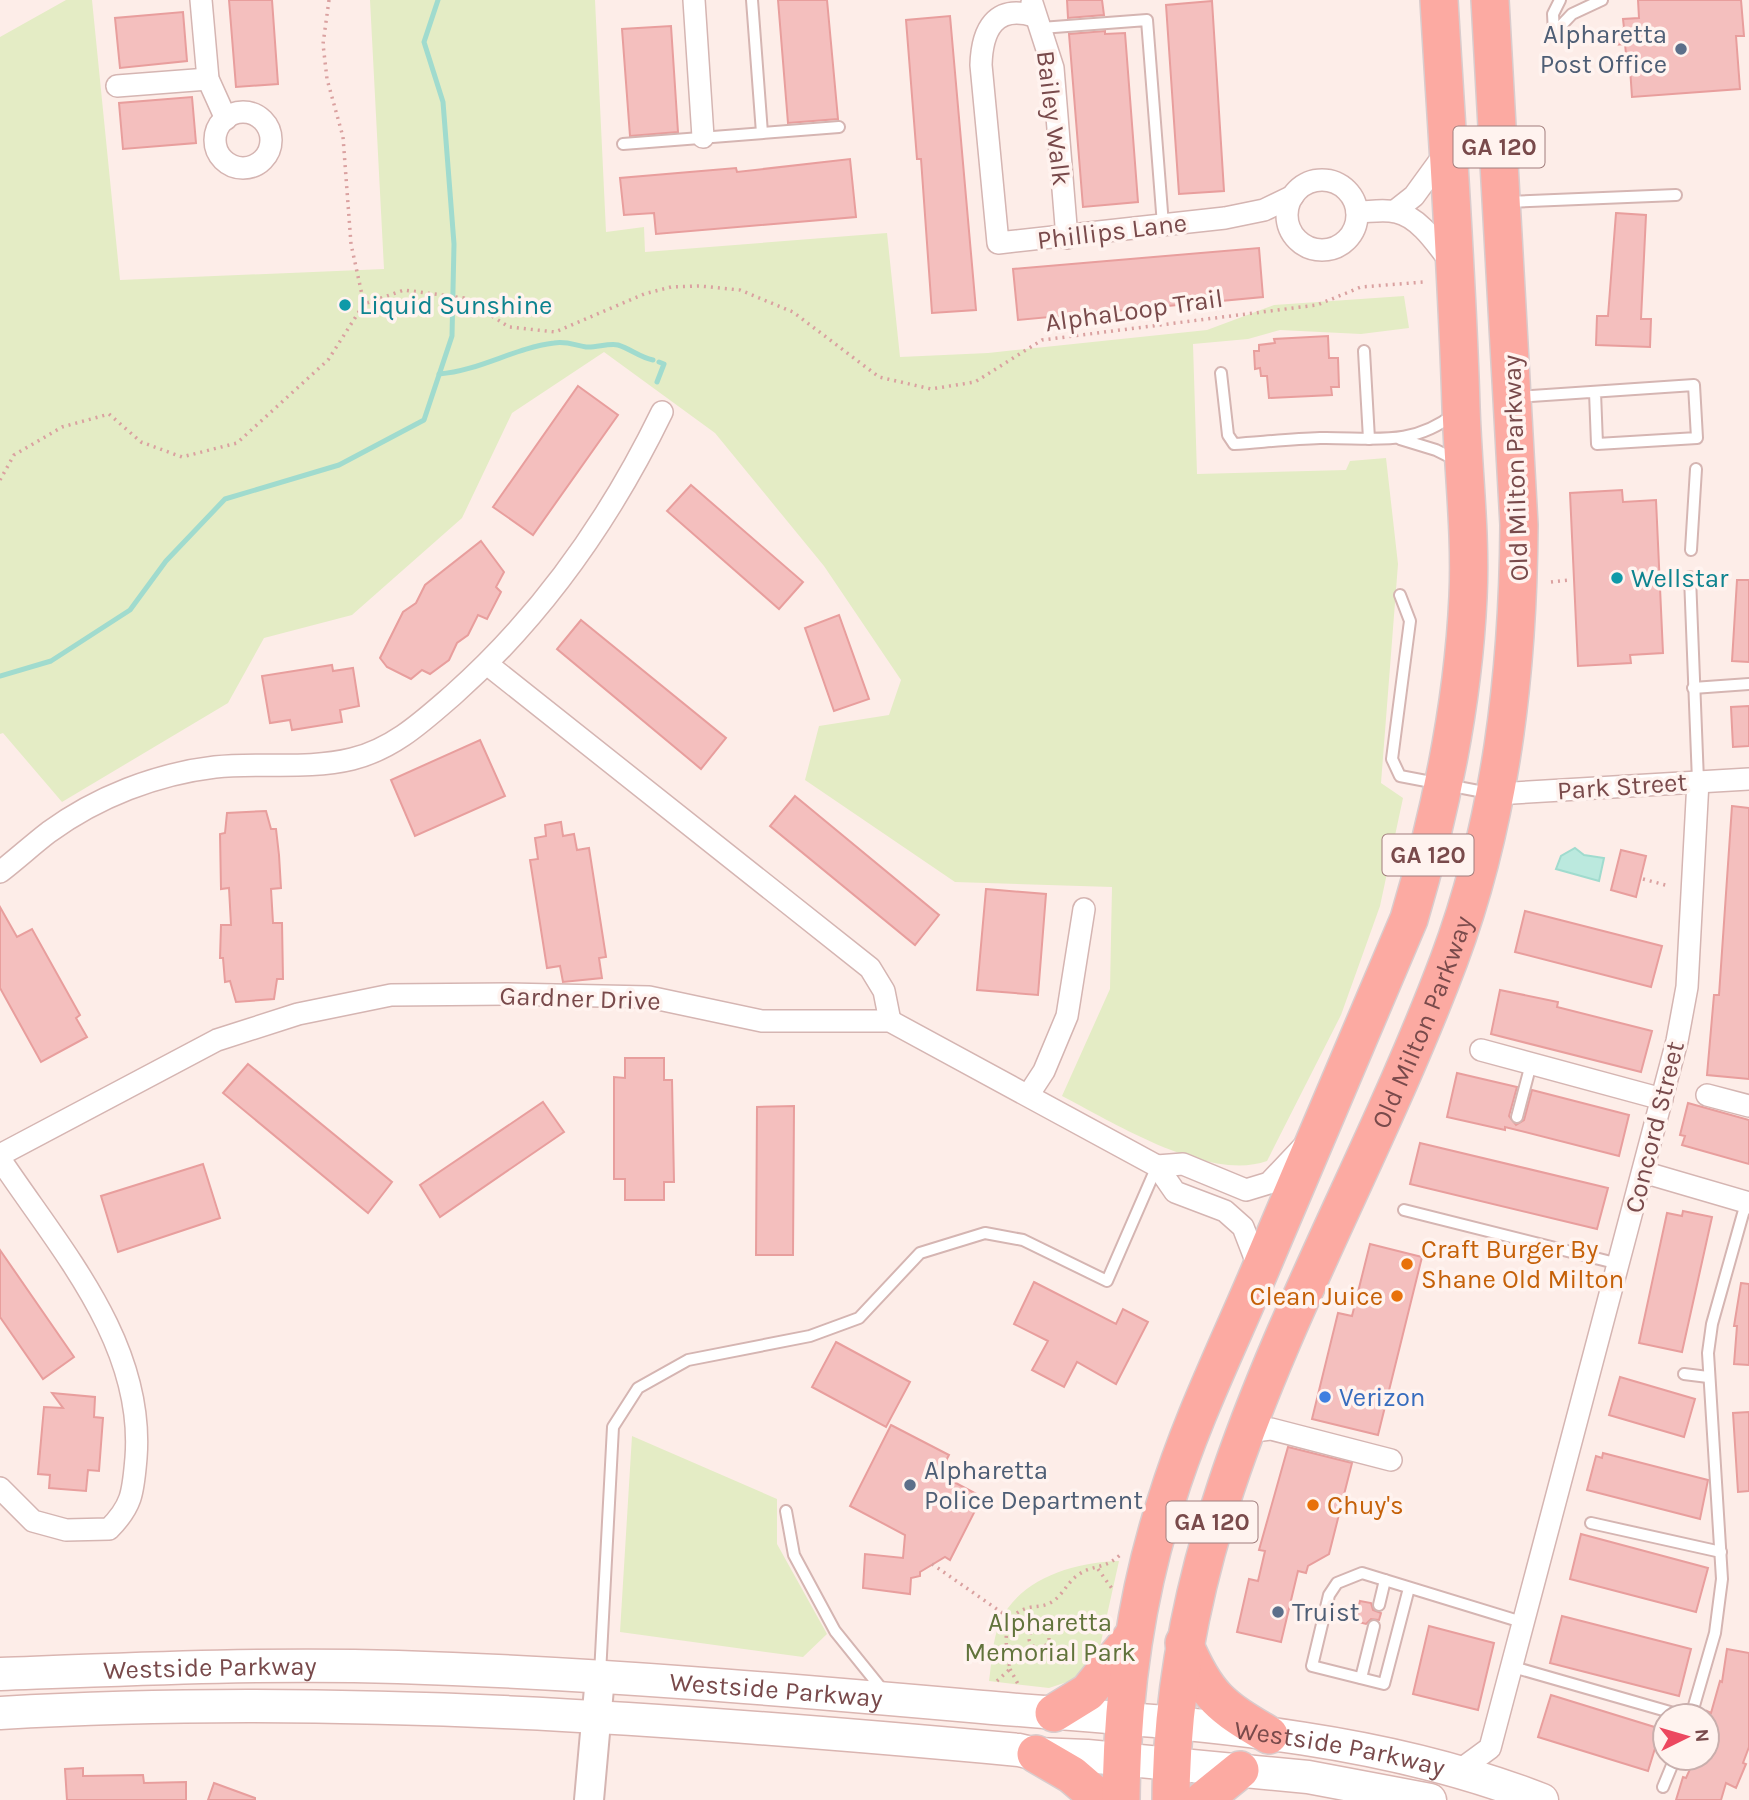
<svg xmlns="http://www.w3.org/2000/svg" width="1749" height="1800" font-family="Karla,sans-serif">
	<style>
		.green { fill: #e4ecc5 }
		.water { fill: #bbe9de; stroke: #a0dbce; stroke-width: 2 }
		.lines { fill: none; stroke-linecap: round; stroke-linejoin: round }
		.stream { stroke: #a0dbce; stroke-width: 5 }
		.building { fill: #f4bfbe; stroke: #e89e9d; stroke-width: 2 }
		.service-casing { stroke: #d5b5b2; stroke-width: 14 }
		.minor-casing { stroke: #d5b5b2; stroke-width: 24 }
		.tertiary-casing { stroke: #d5b5b2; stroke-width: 32 }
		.secondary-casing { stroke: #dab5b1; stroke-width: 35 }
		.trunk-casing { stroke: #d9cccd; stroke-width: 40 }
		.path { stroke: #daa1a0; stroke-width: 3.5; stroke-dasharray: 2 5; stroke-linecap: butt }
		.service { stroke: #fff; stroke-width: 10 }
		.minor { stroke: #fff; stroke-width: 21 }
		.tertiary { stroke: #fff; stroke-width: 28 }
		.secondary { stroke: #fff; stroke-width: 32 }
		.trunk { stroke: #fcaaa2; stroke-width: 37 }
		.service-dot { fill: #5c6f8a; stroke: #fff3ef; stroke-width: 2.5 }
		.culture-dot { fill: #0f9aa8; stroke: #fff3ef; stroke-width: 2.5 }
		.food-dot { fill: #e8710a; stroke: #fff3ef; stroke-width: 2.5 }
		.shop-dot { fill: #3f7fe0; stroke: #fff3ef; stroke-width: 2.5 }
		.labels { text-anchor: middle; stroke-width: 7; stroke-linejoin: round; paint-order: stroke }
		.shield { fill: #fff3ef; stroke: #a17d7c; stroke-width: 2 }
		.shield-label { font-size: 24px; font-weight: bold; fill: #794a4b }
		.service-label { font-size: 26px; fill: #4e5e75; stroke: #fff3ef; text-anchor: start }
		.street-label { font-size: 26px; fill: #794a4b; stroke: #fff3ef }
		.culture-label { font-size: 26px; fill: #0d838f; stroke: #fff3ef; text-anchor: start }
		.food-label { font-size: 26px; fill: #c56008; stroke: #fff3ef; text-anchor: start }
		.shop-label { font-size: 26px; fill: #366cbe; stroke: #fff3ef; text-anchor: start }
		.park-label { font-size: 26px; fill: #61733b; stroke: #fff3ef }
	</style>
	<rect width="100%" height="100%" fill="#fdede8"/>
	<g class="green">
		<path d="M66 0H92L120 280 384 269 370 0H595L606 232 644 227 645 252 887 233 900 357 988 353 1207 330 1274 305 1404 296 1409 328 1361 334 1280 330 1248 339 1193 344 1197 474 1346 470 1350 461 1386 458 1398 564 1381 783 1403 798 1380 906 1341 1015 1267 1161C1209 1182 1114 1123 1062 1096L1110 989 1112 887 955 882 805 780 819 726 889 715 901 680 824 566 715 433 604 352 512 413 462 518 352 615 264 638 228 703 62 802 3 733 0 734V37Z"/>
		<path d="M632 1436 777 1499V1544L827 1634 803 1657 620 1632Z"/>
		<path d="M1119 1561 1099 1651 1082 1677 1049 1688 989 1681C992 1661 992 1641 1000 1622 1019 1578 1076 1562 1119 1561Z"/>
	</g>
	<path class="water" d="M1575 848 1584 855 1604 858 1599 881 1556 869 1561 856Z"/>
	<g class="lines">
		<g class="stream">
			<path d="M439 374C479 371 514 348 554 343 567 341 574 345 586 347 596 348 608 343 618 345 631 349 639 357 653 360"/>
			<path d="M657 382 664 364 659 362"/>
			<path d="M0 676 51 661 130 610 166 561 225 499 339 465 424 420 452 336 454 244 443 102 424 42 438 0"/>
		</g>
	</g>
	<g class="building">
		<path d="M229 0H272L278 84 236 87Z"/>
		<path d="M778 0H827L838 119 788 123Z"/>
		<path d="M1067 0H1102L1104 15 1068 18Z"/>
		<path d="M1638 0H1741L1744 36H1736L1740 89 1632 97 1629 53 1626 54 1625 44 1615 45 1614 28H1624L1623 19 1639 18Z"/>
		<path d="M1212 1 1224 191 1179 194 1166 5Z"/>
		<path d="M183 12 187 61 120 68 115 18Z"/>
		<path d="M950 16 976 310 932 313 921 159H917L906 20Z"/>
		<path d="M671 26 678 132 630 136 622 29Z"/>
		<path d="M1105 31V34L1125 33 1138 202 1083 207 1069 34Z"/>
		<path d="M192 97 196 143 123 149 119 103Z"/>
		<path d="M850 159 856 217 656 234 654 213 624 215 620 178 736 168 737 172Z"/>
		<path d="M1616 213 1646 215 1641 319H1651L1650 347 1596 345 1597 316H1608Z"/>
		<path d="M1259 248 1263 297 1018 320 1013 269Z"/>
		<path d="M1328 336 1329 358H1338L1339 387H1331L1332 395 1269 398 1267 376H1261L1260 368 1255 369 1254 351H1259V345L1275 343 1274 339Z"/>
		<path d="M578 386 618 415 533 535 493 507Z"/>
		<path d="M691 485 803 582 779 609 667 511Z"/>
		<path d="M1622 490 1623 502 1656 500 1663 653 1630 655 1631 663 1578 666 1570 493Z"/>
		<path d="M481 541 504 572 496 587 501 592 487 619 478 615 468 635 457 643 449 660 430 674 422 670 411 679 387 667 380 658 403 612 416 603 425 585Z"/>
		<path d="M1737 580H1749V662L1732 661Z"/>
		<path d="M839 615 869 699 834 711 805 628Z"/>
		<path d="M581 620 726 738 701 769 557 649Z"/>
		<path d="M332 665 333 671 353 668 359 706 340 710 342 722 292 730 290 720 270 723 262 676Z"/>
		<path d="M1749 706V746L1733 747 1731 707Z"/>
		<path d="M480 740 505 796 415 836 391 780Z"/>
		<path d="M795 796 939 915 915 945 770 826Z"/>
		<path d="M1732 806 1749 808V1079L1707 1075 1714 995H1719Z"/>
		<path d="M266 811 271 829H276L279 855 281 888 271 889 273 923H282L283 979H277L274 999 236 1002 230 981 225 982 223 958H220L221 925H231L229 888 221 889 220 834 225 833 227 813Z"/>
		<path d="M561 822 563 836 574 834 577 850 589 848 606 957 599 958 602 978 563 982 560 966 547 968 530 860 538 859 535 838 546 836 545 825Z"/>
		<path d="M1621 850 1646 856 1636 897 1611 890Z"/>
		<path d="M986 889 1046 894 1038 995 977 990Z"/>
		<path d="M0 907 17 937 32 929 80 1015 76 1018 87 1037 41 1062 0 988Z"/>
		<path d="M1525 911 1662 946 1651 987 1515 952Z"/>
		<path d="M1500 990 1558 1002 1557 1007 1652 1031 1641 1072 1491 1034Z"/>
		<path d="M625 1058H664V1080H672L674 1182H664V1200H625V1179H614V1077L625 1078Z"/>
		<path d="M248 1064 392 1182 368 1213 223 1093Z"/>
		<path d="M1457 1073 1517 1087 1509 1116 1516 1125 1524 1120 1532 1090 1629 1115 1619 1156 1505 1127V1130L1447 1117Z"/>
		<path d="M543 1102 564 1132 440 1217 420 1185Z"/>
		<path d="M1688 1103 1749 1120V1164L1682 1145 1685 1136 1680 1135Z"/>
		<path d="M794 1106 793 1255H756L757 1107Z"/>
		<path d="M1420 1143 1608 1188 1597 1229 1410 1184Z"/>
		<path d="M203 1164 220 1218 118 1252 101 1196Z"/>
		<path d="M1683 1211 1712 1217 1682 1352 1639 1343 1667 1213 1682 1216Z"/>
		<path d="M1370 1244 1422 1257 1378 1435 1312 1419 1338 1313 1352 1316Z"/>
		<path d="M0 1250 74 1357 43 1379 0 1317Z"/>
		<path d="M1034 1282 1116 1324 1123 1309 1148 1322 1116 1384 1077 1362 1064 1387 1032 1370 1048 1341 1014 1324Z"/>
		<path d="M1741 1283 1749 1284V1365L1734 1364 1737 1326H1734Z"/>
		<path d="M836 1342 910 1382 886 1427 812 1387Z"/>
		<path d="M1620 1377 1695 1399 1684 1437 1609 1415Z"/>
		<path d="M52 1393 95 1397 94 1417 103 1418 99 1471 88 1470 86 1491 49 1488 50 1475 38 1474 44 1407 63 1408Z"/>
		<path d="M1749 1412V1491L1738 1492 1733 1413Z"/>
		<path d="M891 1425 949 1455 939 1474 982 1497 950 1560 945 1557 920 1572V1576L911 1578 910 1594 863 1588 865 1554 903 1558 905 1535 850 1506Z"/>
		<path d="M1288 1447 1352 1463 1329 1554 1308 1566 1306 1573 1298 1571 1281 1642 1237 1632 1249 1579 1258 1581 1265 1551 1259 1550Z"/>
		<path d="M1603 1453 1708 1480 1700 1519 1587 1490 1596 1456 1602 1458Z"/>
		<path d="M1581 1534 1708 1568 1696 1612 1570 1579Z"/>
		<path d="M1360 1601 1371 1603 1373 1610 1381 1613 1379 1620 1371 1619 1366 1624 1355 1621Z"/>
		<path d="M1562 1616 1691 1649 1679 1696 1550 1663Z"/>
		<path d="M1429 1626 1494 1643 1478 1710 1413 1694Z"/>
		<path d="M1727 1649 1749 1653V1747L1743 1763 1746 1764 1736 1788 1726 1783 1721 1800H1676L1683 1777 1686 1778 1695 1758H1707V1711L1711 1713 1720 1681 1722 1682Z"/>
		<path d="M1551 1695 1661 1729 1648 1771 1538 1737Z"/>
		<path d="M83 1768V1776L143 1775 144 1783 186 1782V1800H67L65 1769Z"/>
		<path d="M214 1783 255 1798V1800H208Z"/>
	</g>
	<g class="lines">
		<defs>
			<g id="service">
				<path d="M752 0 762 133"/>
				<path d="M1041 28 1147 20 1163 225"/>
				<path d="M1554 33 1572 14 1602 0"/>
				<path d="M1554 33 1553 14 1560 0"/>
				<path d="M623 144 839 127"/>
				<path d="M1502 144 1537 141"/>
				<path d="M1508 202 1676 195"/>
				<path d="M1364 351 1369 439"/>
				<path d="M1221 373 1228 435 1234 444C1263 442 1292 439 1320 438 1371 437 1411 448 1454 414"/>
				<path d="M1516 397 1694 385 1697 438 1597 444 1595 392"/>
				<path d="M1400 439 1436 450 1456 460"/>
				<path d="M1691 550 1696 469"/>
				<path d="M1690 577 1698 781"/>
				<path d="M1400 595 1410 621 1392 759 1400 776 1489 793"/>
				<path d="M1693 688 1749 684"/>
				<path d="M1517 1117 1531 1064"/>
				<path d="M1404 1210 1619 1264"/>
				<path d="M1684 1374 1708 1377"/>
				<path d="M786 1511 794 1555 835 1631 885 1693"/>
				<path d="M1591 1523 1721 1552"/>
				<path d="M1409 1588 1384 1684 1312 1666 1329 1595 1337 1583 1362 1573 1525 1623"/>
				<path d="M1379 1605 1385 1580"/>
				<path d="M1513 1667 1684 1716"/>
				<path d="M600 1674 613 1427 638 1388 688 1360 810 1336 859 1318 920 1253 985 1233 1023 1240 1107 1281 1157 1166"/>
				<path d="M1361 1678 1374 1626"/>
				<path d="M1691 1716 1715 1633 1722 1579 1708 1353 1712 1324 1746 1203"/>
				<path d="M1663 1787 1675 1758"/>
			</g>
			<g id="minor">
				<path d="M201 0 208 79 226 119"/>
				<path d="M694 0 703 137"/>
				<path d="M1032 3 1053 68 1067 238"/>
				<path d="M1034 16C995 4 982 30 981 65L998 243 1225 218 1264 210 1293 196"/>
				<path d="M117 86 208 79"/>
				<circle cx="243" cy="140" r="28"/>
				<circle cx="1322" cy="215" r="35"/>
				<path d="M1395 211 1414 196 1446 152"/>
				<path d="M1357 212C1369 212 1384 209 1396 212 1420 217 1438 246 1452 264"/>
				<path d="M487 664 870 968 884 991 890 1021"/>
				<path d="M1496 794 1749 779"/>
				<path d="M0 872C17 859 32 845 49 832 97 797 156 774 215 767 260 762 307 770 352 759 393 749 422 722 453 695 542 616 610 519 662 412"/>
				<path d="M1481 1050 1662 1099"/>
				<path d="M1029 1094 1044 1071 1067 1016 1084 909"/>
				<path d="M1707 1095 1749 1106"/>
				<path d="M0 1155 217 1040 298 1014 391 995 507 994 649 997 762 1021H890L1157 1166 1175 1192 1225 1211 1243 1227 1260 1271"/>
				<path d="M0 1159C60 1249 145 1343 136 1458 133 1491 133 1505 109 1529L66 1530 33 1521 0 1488"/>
				<path d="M1157 1166 1183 1164 1246 1190 1269 1183 1304 1146"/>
				<path d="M1643 1172 1749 1203"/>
				<path d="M1242 1437 1254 1431 1271 1429 1391 1460"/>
				<path d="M1460 1770 1490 1748 1677 1041 1687 987 1698 781"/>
			</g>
			<path id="tertiary" d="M589 1800 600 1677"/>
			<g id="secondary">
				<path id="s1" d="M0 1674C133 1669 266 1663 398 1667 593 1673 788 1690 982 1707 1170 1723 1365 1730 1542 1800"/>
				<path d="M0 1713C340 1693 680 1719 1019 1750L1036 1754 1087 1756 1308 1777 1430 1800"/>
			</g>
			<g id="trunk">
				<path d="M1184 1643C1206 1696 1221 1707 1269 1735"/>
				<path d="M1054 1713 1088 1692 1134 1635"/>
				<path d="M1036 1754 1072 1775 1101 1800"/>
				<path d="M1121 1800C1122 1700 1135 1598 1166 1502 1192 1417 1232 1338 1266 1256 1314 1144 1362 1032 1409 919 1440 815 1463 706 1468 597 1471 534 1463 470 1461 407 1457 271 1447 136 1439 0"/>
				<path id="s2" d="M1171 1800C1172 1487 1343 1242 1449 960 1501 821 1518 673 1519 525L1490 0"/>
				<path d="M1203 1800 1240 1770"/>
			</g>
		</defs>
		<use href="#service" class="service-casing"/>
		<use href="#minor" class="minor-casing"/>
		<use href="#tertiary" class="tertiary-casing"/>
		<use href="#secondary" class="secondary-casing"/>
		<use href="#trunk" class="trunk-casing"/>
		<g class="path">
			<path d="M329 0 323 44 327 79 343 137 351 244 364 304"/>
			<path d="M0 480 14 455 62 427 109 414 141 442 182 457 237 443 328 360 364 304 404 290 464 298 509 327 555 332 644 294 671 287 700 286 740 290 793 312 879 377 931 389 975 382 1042 340 1317 305 1361 287 1424 282"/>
			<path d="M1551 582 1569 580"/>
			<path d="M1643 879 1669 886"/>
			<path d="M932 1564 1031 1633"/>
			<path d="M1098 1569 1113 1590"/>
			<circle cx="1039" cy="1638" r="10"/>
			<path d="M1010 1669 1018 1684"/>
			<path d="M997 1681 1010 1669C1006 1647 999 1617 1027 1608 1034 1606 1041 1607 1048 1604 1063 1597 1066 1583 1078 1575 1093 1564 1105 1570 1121 1554"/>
		</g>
		<use href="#service" class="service"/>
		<use href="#minor" class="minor"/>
		<use href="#tertiary" class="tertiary"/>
		<use href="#secondary" class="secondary"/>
		<use href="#trunk" class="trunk"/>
	</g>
	<g class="service-dot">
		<circle cx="1681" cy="49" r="7"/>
		<circle cx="910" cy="1485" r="7"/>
		<circle cx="1278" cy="1612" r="7"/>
	</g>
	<g class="culture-dot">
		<circle cx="345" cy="305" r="7"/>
		<circle cx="1617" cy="578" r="7"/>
	</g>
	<g class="food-dot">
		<circle cx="1407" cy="1264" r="7"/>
		<circle cx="1397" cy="1296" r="7"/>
		<circle cx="1313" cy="1505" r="7"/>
	</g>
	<circle class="shop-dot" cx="1325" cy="1397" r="7"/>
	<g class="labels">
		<g class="shield">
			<rect x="1453.5" y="126.5" width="91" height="41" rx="5"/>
			<rect x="1382.5" y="834.5" width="91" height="41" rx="5"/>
			<rect x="1166.5" y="1501.5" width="91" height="41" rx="5"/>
		</g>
		<g class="shield-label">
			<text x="1499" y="155">GA 120</text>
			<text x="1428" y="863">GA 120</text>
			<text x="1212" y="1530">GA 120</text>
		</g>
		<g class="service-label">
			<text x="1667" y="43" text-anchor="end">Alpharetta<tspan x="1667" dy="30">Post Office</tspan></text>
			<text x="924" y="1479">Alpharetta<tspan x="924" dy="30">Police Department</tspan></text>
			<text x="1292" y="1621">Truist</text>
		</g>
		<g class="street-label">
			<text transform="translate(1054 118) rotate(83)" y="9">Bailey Walk</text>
			<text transform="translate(1112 231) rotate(-7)" y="9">Phillips Lane</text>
			<text transform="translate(1134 310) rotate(-8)" y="9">AlphaLoop Trail</text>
			<text transform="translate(1515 468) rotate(-92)" y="9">Old Milton Parkway</text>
			<text transform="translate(1622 786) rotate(-4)" y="9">Park Street</text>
			<text transform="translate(580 998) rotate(2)" y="9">Gardner Drive</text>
			<text dy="9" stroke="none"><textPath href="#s2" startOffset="824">Old Milton Parkway</textPath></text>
			<text transform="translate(1654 1127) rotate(-76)" y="9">Concord Street</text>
			<text dy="9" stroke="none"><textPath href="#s1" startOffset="210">Westside Parkway</textPath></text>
			<text dy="9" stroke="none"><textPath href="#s1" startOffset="777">Westside Parkway</textPath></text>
			<text dy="9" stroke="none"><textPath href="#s1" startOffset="1344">Westside Parkway</textPath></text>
		</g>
		<g class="culture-label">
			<text x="359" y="314">Liquid Sunshine</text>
			<text x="1631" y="587">Wellstar</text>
		</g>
		<g class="food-label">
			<text x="1421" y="1258">Craft Burger By<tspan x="1421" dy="30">Shane Old Milton</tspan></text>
			<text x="1383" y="1305" text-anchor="end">Clean Juice</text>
			<text x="1327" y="1514">Chuy's</text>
		</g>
		<g class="shop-label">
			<text x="1339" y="1406">Verizon</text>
		</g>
		<g class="park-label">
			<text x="1050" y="1631">Alpharetta<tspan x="1050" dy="30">Memorial Park</tspan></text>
		</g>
	</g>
	<g transform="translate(1686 1737) rotate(85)"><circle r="33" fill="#fff3ef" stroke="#c9afad" stroke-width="2"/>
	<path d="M0-5L12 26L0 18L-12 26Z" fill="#ec4860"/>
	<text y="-10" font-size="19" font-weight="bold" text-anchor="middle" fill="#794a4b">N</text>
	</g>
</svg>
